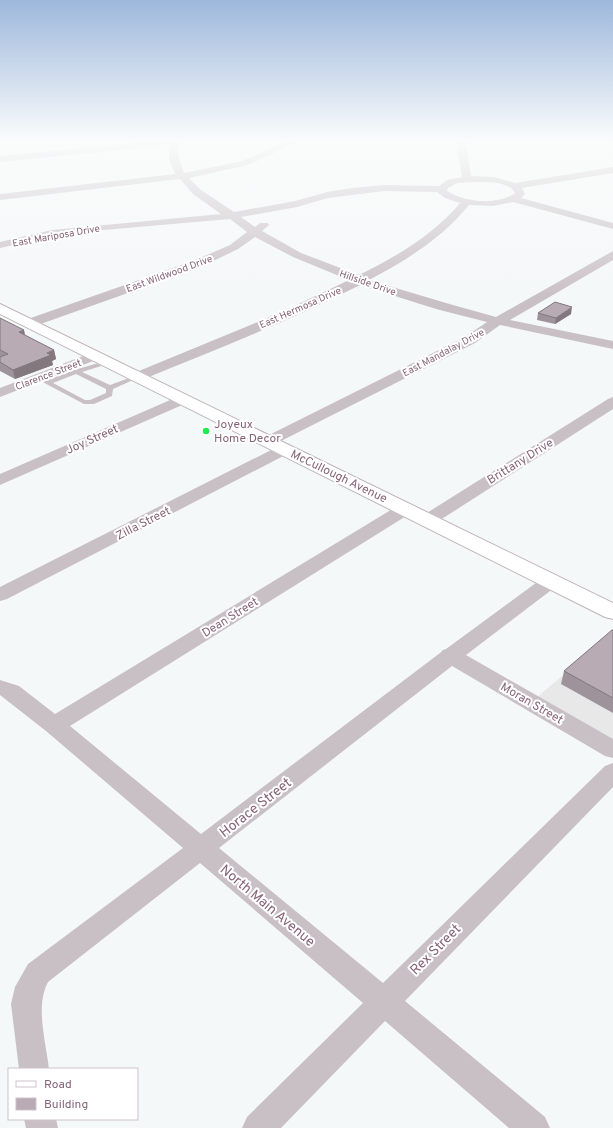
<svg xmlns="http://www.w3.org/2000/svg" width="613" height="1128" font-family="Overpass,sans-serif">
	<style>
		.built { fill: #e8e8e9 }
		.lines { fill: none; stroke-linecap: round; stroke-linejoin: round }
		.secondary-casing { stroke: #beb2b9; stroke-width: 2 }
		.lane { fill: #c9c0c5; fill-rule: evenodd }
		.street { fill: #c9c0c5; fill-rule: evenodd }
		.secondary { fill: #fff; fill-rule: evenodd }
		.wall { fill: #9f939b }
		.shaded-wall { fill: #82787e }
		.building { fill: #b9abb4; stroke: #82787e }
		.poi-dot { fill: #22ea53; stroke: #fff; stroke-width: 1.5 }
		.labels { text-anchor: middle; stroke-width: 4; stroke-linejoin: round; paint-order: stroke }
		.far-street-label { font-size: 10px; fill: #876578; stroke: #fff }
		.poi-label { font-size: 12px; fill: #876578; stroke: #fff; text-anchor: start }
		.street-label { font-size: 12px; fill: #876578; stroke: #fff }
		.near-street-label { font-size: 14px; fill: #876578; stroke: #fff }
	</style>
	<rect width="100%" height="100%" fill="#f5f8f8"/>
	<path class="built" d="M613 633V742L536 698Z"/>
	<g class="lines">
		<defs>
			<path id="secondary" d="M0 304 613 603V619L605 617 0 314Z"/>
		</defs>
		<use href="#secondary" class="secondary-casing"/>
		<path class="lane" d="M109 360 112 362 111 363 82 372 110 385 137 375H141L142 376 113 389 112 396 94 404H84L35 378 38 376 48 380 74 370ZM76 374 106 389V393L90 400H85L53 383Z"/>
		<g class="street">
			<path d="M157 141H178L179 159 184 173 242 161 288 141H300L248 165 189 178 201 190 234 212 295 201 327 192 352 188 384 185 439 186 447 180 462 177 457 148 459 141H469L467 144V148L471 176 494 177 515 183 613 167V173L522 188 525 194 521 198 613 223V229L513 202 493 206 469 205C442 238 407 260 369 280L446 303 496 317 613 251V260L510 320 613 341V349L500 325 475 343 275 444 269 446 263 444 261 441 263 438 465 337 487 322 436 309 360 285C290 321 216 349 144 379L139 380 134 379 132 376 134 373 282 312 349 280 293 257 255 237 238 249 201 267 35 326H25L23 323 25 320 193 261 230 245 247 232 230 219 92 231 52 236 0 248V242L52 230 221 214 193 194 180 179 0 200V194L175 174 169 159V145L0 162V156ZM472 182C484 182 508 180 515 193 498 206 464 202 447 191L448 188 457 183ZM384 191 437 192 445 198 460 203C433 235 396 257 359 275L301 253 262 231 269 225 268 223H260L255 227 241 217 297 207 328 198Z"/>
			<path d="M96 351 101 352 103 355 101 358 0 397V388Z"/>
			<path d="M184 394 189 396 192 399 189 402 0 485V474Z"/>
			<path d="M613 397V409L434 524 428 525 422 524 419 520 422 516 608 399Z"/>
			<path d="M285 444 291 446 293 449 291 452 7 599 0 601V587L279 446Z"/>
			<path d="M405 504 411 505 414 509 411 513 70 726 201 834 440 653 443 650 446 649 544 577 551 575 558 577 561 581 558 585 466 655 613 739V758L605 756 452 666 219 848 383 983 605 766 613 763V787L405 1001 545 1117 550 1128H509L385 1021 281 1128H242L247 1117 363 1003 200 863 48 982C35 1006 46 1042 49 1069H19L11 1004 15 987 28 964 183 848 46 731 0 695V680L19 686 55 714 399 505Z"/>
			<path d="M24 1119H56L58 1128H26Z"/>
		</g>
		<use href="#secondary" class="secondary"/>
	</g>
	<g class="wall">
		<path d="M538 313 571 314 555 324 537 320Z"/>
		<path d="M0 318 25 335 54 350 56 359 52 361 53 365 15 379 0 371Z"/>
		<path d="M613 630V713L561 684 564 671Z"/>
	</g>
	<g class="shaded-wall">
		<path d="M572 307 571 314 555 324 556 318Z"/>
		<path d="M24 330 26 339 19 332Z"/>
		<path d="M54 350 56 359 52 361 53 365 15 379 13 370 47 353Z"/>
	</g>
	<g class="building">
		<path d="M555 302 572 307 556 318 538 313Z"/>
		<path d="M0 318 24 330 19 332 54 350 47 353 51 355 13 370 0 362V357L8 354 0 350Z"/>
		<path d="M612 630H613V698L564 671Z"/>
	</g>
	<linearGradient id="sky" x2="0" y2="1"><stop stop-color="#9eb8dc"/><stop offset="0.47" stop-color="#fafcfc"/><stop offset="1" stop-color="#fafcfc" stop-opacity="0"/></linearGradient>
	<rect width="613" height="299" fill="url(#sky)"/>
	<circle class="poi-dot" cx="206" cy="431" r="4"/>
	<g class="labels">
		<g class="far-street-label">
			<text transform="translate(56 235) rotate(-10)" y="4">East Mariposa Drive</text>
			<text transform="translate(169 273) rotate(-20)" y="4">East Wildwood Drive</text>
			<text transform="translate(368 282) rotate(19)" y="4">Hillside Drive</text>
			<text transform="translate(300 307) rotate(-24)" y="4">East Hermosa Drive</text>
			<text transform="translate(443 352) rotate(-28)" y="4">East Mandalay Drive</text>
			<text transform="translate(48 374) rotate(-21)" y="4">Clarence Street</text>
		</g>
		<g class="poi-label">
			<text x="214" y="428">Joyeux<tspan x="214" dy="14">Home Decor</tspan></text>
		</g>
		<g class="street-label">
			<text transform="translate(92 439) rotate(-24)" y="4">Joy Street</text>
			<text transform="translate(520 461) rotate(-32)" y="4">Brittany Drive</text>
			<text transform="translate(339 476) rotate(26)" y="4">McCullough Avenue</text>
			<text transform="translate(143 523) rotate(-27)" y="4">Zilla Street</text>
			<text transform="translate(230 617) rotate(-32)" y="4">Dean Street</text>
			<text transform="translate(532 703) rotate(30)" y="4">Moran Street</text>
		</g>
		<g class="near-street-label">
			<text transform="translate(255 807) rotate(-38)" y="5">Horace Street</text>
			<text transform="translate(268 905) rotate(40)" y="5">North Main Avenue</text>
			<text transform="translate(435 949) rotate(-45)" y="5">Rex Street</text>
		</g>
	</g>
	<rect x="8" y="1068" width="130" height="52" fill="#ffffff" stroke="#cfc1c9"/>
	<rect x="16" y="1081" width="20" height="6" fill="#ffffff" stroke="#cfc1c9"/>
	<text x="44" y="1088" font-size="12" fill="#876578">Road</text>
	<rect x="16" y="1098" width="20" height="12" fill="#b9abb4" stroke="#cfc1c9"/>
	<text x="44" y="1108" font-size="12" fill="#876578">Building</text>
</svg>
